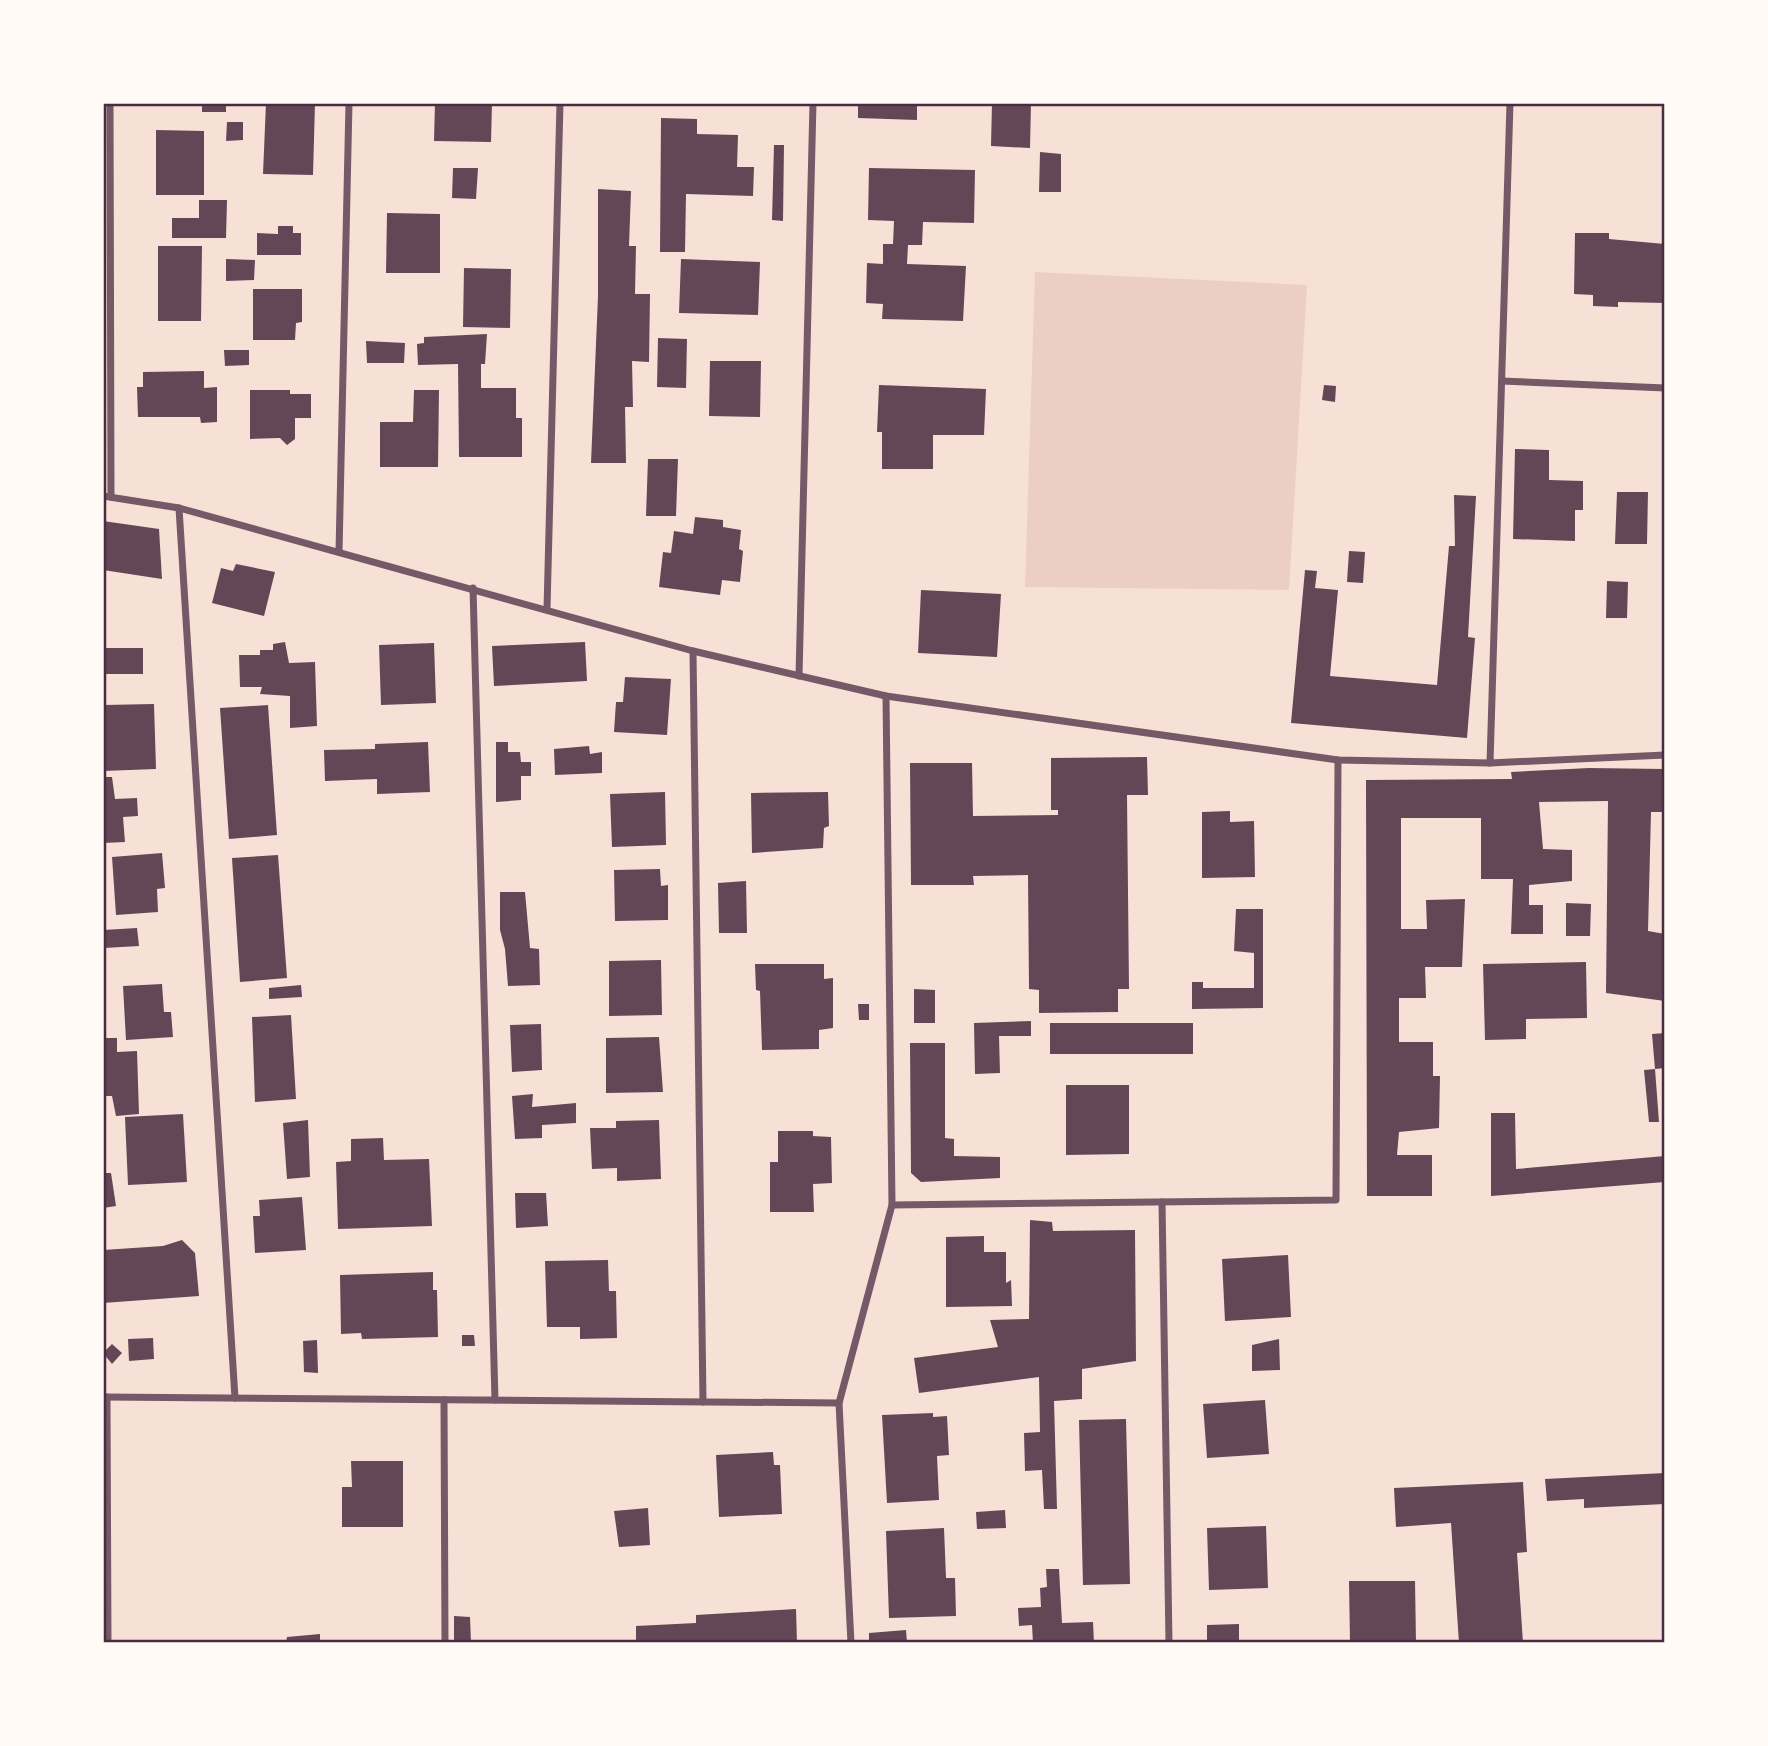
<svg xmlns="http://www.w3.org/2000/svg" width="1768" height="1746" font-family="Overpass,sans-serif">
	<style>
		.green { fill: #ebcfc5 }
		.building { fill: #644757 }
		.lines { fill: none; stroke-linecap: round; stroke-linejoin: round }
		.minor { stroke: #755966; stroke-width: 7 }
		.neatline { fill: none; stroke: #4a2c40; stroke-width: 2.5 }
	</style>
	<rect width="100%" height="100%" fill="#f7e1d7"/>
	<path class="green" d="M1035 272 1307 285 1289 590 1025 587Z"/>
	<g class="building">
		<rect x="202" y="103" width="24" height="9"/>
		<path d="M266 103H315L313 175 263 174Z"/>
		<path d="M435 103H492L491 142 434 141Z"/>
		<path d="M858 103H917V120L858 118Z"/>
		<path d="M992 103H1031L1030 148 991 146Z"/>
		<path d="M661 118 697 119V134L738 135 737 167H754L753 196 686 194 685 252H660Z"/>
		<path d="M227 122H243V140L226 141Z"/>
		<path d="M156 130 204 131V195H156Z"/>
		<path d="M774 145H784L783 221 772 220Z"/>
		<path d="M1040 152 1061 154V192H1039Z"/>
		<path d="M453 168H478L476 199 452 198Z"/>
		<path d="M869 168 975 170 974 223 923 222 922 245H908L907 264 966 266 963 321 882 319 883 304 866 303 867 263 883 264V244H893L894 221 868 220Z"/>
		<path d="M598 189 631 191 629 246H636L635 294H650L649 362 632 361 633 407H625L626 463H591L598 296Z"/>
		<path d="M199 200H227L226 238H172V218H199Z"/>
		<path d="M387 213 440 214V273H386Z"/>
		<path d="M278 226H293V233H301V255H257V233L278 234Z"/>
		<path d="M1575 233H1609V239L1665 244V303L1618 302V307L1593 306V295L1574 294Z"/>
		<path d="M158 246H202L201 321H158Z"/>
		<path d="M226 259 255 260 254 280 226 281Z"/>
		<path d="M681 259 760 262 758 315 679 313Z"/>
		<path d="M464 268 511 269 510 328 463 327Z"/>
		<path d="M253 289H302V322L296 323 295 340H253Z"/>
		<path d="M487 334 485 364H481V388H516V418H522V457H459L458 364 418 365 417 344 424 343V337Z"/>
		<path d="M658 338 687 339 686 388 657 387Z"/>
		<path d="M366 341 405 343 404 363H367Z"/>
		<path d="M224 350H249V365L225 366Z"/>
		<path d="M710 361H761L760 417 709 416Z"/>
		<path d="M204 371V388L217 387V422L201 423 200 417H138L137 387H143V372Z"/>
		<path d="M879 385 986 389 984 435H933V469H882V432H877Z"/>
		<path d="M1324 385 1336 386 1335 402 1322 400Z"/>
		<path d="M250 390H290V394H311V418H295V439L287 445 280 438 250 439Z"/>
		<path d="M414 390H439L438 467H380V422H413Z"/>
		<path d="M1515 449 1549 450V480L1583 481V510H1575V541L1513 539Z"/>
		<path d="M648 459H678L676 516H646Z"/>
		<path d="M1617 492H1648L1647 544H1615Z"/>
		<path d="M1454 495 1476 496 1468 637 1475 638 1467 738 1291 723 1305 570 1317 571 1315 588 1338 590 1330 676 1437 685 1449 546H1455Z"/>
		<path d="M695 517 723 520V527L741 530 739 549 743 551 740 582 722 580 720 595 659 587 663 552 671 553 674 531 693 534Z"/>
		<path d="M103 521 159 529 162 579 103 570Z"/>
		<path d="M1349 551 1365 552 1363 583 1347 582Z"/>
		<path d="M236 564 275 572 264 616 212 603 221 568 233 571Z"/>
		<path d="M1607 581 1628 582 1627 618H1606Z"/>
		<path d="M921 590 1001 594 997 657 918 653Z"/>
		<path d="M285 642 289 663 315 662 317 726 290 728V696L260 694 262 687H240L239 655H260V650H273V644Z"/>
		<path d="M585 642 587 681 494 686 492 646Z"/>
		<path d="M434 643 436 703 381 705 379 645Z"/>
		<rect x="103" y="648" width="40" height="26"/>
		<path d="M625 677 671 679 667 735 614 732 616 702H623Z"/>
		<path d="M154 704 156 769 103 771V705Z"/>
		<path d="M268 705 277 835 229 839 220 708Z"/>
		<path d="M428 742 430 792 377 794V779L325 781 324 750 375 749V744Z"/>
		<path d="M496 742H508V752H520L521 762H531V776H521V800L496 802Z"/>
		<path d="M589 746 590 754 602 752V773L555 775 554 749Z"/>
		<path d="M1147 757 1148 795H1127L1129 989H1118V1012L1039 1013V990L1029 989 1028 875 973 876 974 885H911L910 763H972L973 816 1058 815V810H1051V758Z"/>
		<path d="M1589 768 1665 769V812H1651L1648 931 1665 934V1001L1606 993 1608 801 1539 802 1543 849 1572 850V881L1529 885V905H1543V934H1511L1513 879H1481V818H1401V929H1427L1426 900 1465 899 1462 967H1425L1426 998H1399V1042H1433V1076H1440L1439 1128 1399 1132 1397 1155H1432V1196H1367L1366 780 1512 779 1511 772Z"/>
		<path d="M103 777H112L115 799 137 798 138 816 123 817 125 842 103 843Z"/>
		<path d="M665 792 666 845 612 847 610 794Z"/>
		<path d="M828 792 829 826 824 828 823 848 752 853 751 793Z"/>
		<path d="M1230 811V822L1254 821 1255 877 1202 878V812Z"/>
		<path d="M162 853 165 888 157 889 158 912 116 915 112 857Z"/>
		<path d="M278 855 287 978 240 982 232 858Z"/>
		<path d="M660 869 661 886 668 885V920L615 921 614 870Z"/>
		<path d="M746 881 747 933H719L718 883Z"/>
		<path d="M500 892H525L530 948 539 949 540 985 508 986 505 949 500 930Z"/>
		<path d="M1566 903 1591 904 1590 936H1566Z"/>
		<path d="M1236 909H1263V1008L1192 1009V982H1203V988H1254V953L1234 951Z"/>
		<path d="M137 928 139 946 104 948 103 930Z"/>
		<path d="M661 960 662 1015 609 1016V961Z"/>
		<path d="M1586 962 1587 1018 1526 1019V1039L1485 1040 1483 964Z"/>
		<path d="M755 964H824V979L833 978V1028L819 1030V1049L762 1050 760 991 756 990Z"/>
		<path d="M162 984 164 1012H171L173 1037 126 1040 123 986Z"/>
		<path d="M301 985 302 997 269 999V988Z"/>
		<path d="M914 989 935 990V1023H914Z"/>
		<path d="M858 1004H869V1020H859Z"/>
		<path d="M291 1015 296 1099 255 1102 252 1017Z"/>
		<path d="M1031 1021V1036H999L1000 1073 975 1074 974 1023Z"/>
		<rect x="1050" y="1023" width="143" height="31"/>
		<path d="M541 1024 542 1070 512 1072 510 1025Z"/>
		<path d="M1665 1033V1068L1655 1069 1652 1034Z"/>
		<path d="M659 1037 663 1092 606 1093V1038Z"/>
		<path d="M103 1038H117V1052L137 1051 139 1114 116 1116 112 1096H104Z"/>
		<path d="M910 1043H945V1138L954 1139V1156L1000 1157V1178L921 1182 911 1173Z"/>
		<path d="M1655 1069 1659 1122H1649L1644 1070Z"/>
		<path d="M1066 1085H1129V1154L1066 1155Z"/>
		<path d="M533 1094 532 1107 576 1103V1123L542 1125V1138L515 1139 512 1096Z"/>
		<path d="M1491 1113H1515L1516 1169 1665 1156V1182L1491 1196Z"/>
		<path d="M183 1114 187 1182 128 1185 125 1117Z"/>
		<path d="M308 1120 310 1177 287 1179 283 1123Z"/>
		<path d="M659 1120 661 1179 617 1181V1168L592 1169 590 1128H616V1121Z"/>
		<path d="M778 1131H813V1136L831 1137 832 1183 813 1184 814 1212H770V1162H778Z"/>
		<path d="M383 1138 384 1160 429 1159 432 1226 338 1229 336 1162 351 1161V1139Z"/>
		<path d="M103 1173H111L116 1206 103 1208Z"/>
		<path d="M515 1193H546L548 1226 516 1228Z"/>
		<path d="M302 1197 306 1250 255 1253 253 1216H260L259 1200Z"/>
		<path d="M1030 1220 1052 1222 1053 1231 1135 1230 1136 1361 1082 1369V1399L1054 1401 1057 1509H1044L1042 1470 1025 1471 1024 1433 1040 1432 1039 1377 919 1393 914 1358 998 1347 990 1320 1029 1319Z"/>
		<path d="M984 1236V1252H1006V1283L1011 1280 1012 1306 946 1307V1237Z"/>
		<path d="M182 1240 195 1253 199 1296 103 1303V1250L163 1246Z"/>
		<path d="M1288 1255 1291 1317 1225 1321 1222 1259Z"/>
		<path d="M608 1260 609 1291H616L617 1338 580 1339V1327H547L545 1261Z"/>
		<path d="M433 1272V1290H437L438 1337 362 1339 361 1333 341 1334 340 1275Z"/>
		<path d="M462 1335H474L475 1346H462Z"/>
		<path d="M153 1338 154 1359 129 1361 128 1339Z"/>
		<path d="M1279 1339 1280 1370 1252 1371V1345Z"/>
		<path d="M317 1340 318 1373 304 1372 303 1341Z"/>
		<path d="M112 1344 122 1353 112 1364 103 1353Z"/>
		<path d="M1265 1400 1269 1454 1207 1458 1203 1404Z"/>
		<path d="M933 1413V1417L947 1416 949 1455 937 1456 939 1500 887 1503 882 1415Z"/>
		<path d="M1126 1419 1130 1584 1083 1585 1079 1420Z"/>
		<path d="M773 1452 774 1465H780L782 1514 719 1517 716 1455Z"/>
		<path d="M351 1461H403V1527H342V1487H352Z"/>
		<path d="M1665 1473V1504L1584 1508V1499L1547 1501 1545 1479Z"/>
		<path d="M1523 1482 1527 1552 1517 1553 1523 1643H1459L1451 1523 1396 1527 1394 1488Z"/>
		<path d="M648 1508 650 1545 619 1547 614 1511Z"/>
		<path d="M1005 1510 1006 1528 977 1529 976 1512Z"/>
		<path d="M1266 1526 1268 1588 1209 1590 1207 1528Z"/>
		<path d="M944 1528 946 1578H955L956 1616 889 1618 886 1531Z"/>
		<path d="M1046 1569H1059L1062 1623 1093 1622 1094 1643H1033L1032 1625 1019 1626 1018 1608 1041 1607 1040 1588 1047 1587Z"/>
		<path d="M1349 1581H1415L1416 1643H1350Z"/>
		<path d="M796 1609 797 1643H636V1626L696 1623V1615Z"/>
		<path d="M454 1616 470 1617 471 1643H454Z"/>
		<path d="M1239 1624V1643H1207V1625Z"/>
		<path d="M906 1630 907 1643H869V1633Z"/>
		<path d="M320 1634V1643H286L287 1637Z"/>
	</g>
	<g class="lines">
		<g class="minor">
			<path d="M110 103 111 497"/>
			<path d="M1502 381 1665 388"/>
			<path d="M103 496 179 508 693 651 886 696 1338 760 1490 763 1665 755"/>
			<path d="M179 508 235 1398"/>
			<path d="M339 552 349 103"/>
			<path d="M473 588 495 1400"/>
			<path d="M547 609 560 103"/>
			<path d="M693 651 703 1402"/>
			<path d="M799 676 813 103"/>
			<path d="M1490 763 1510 103"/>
			<path d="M1162 1202 1169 1643"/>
			<path d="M892 1205 1336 1200 1338 760"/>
			<path d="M103 1397 839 1403"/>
			<path d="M107 1397 108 1643"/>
			<path d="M444 1400 445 1643"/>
			<path d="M851 1643 839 1403 892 1205 886 696"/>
		</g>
	</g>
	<rect width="1768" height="1746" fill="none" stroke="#fffaf5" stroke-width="210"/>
	<rect x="105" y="105" width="1558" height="1536" class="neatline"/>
</svg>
